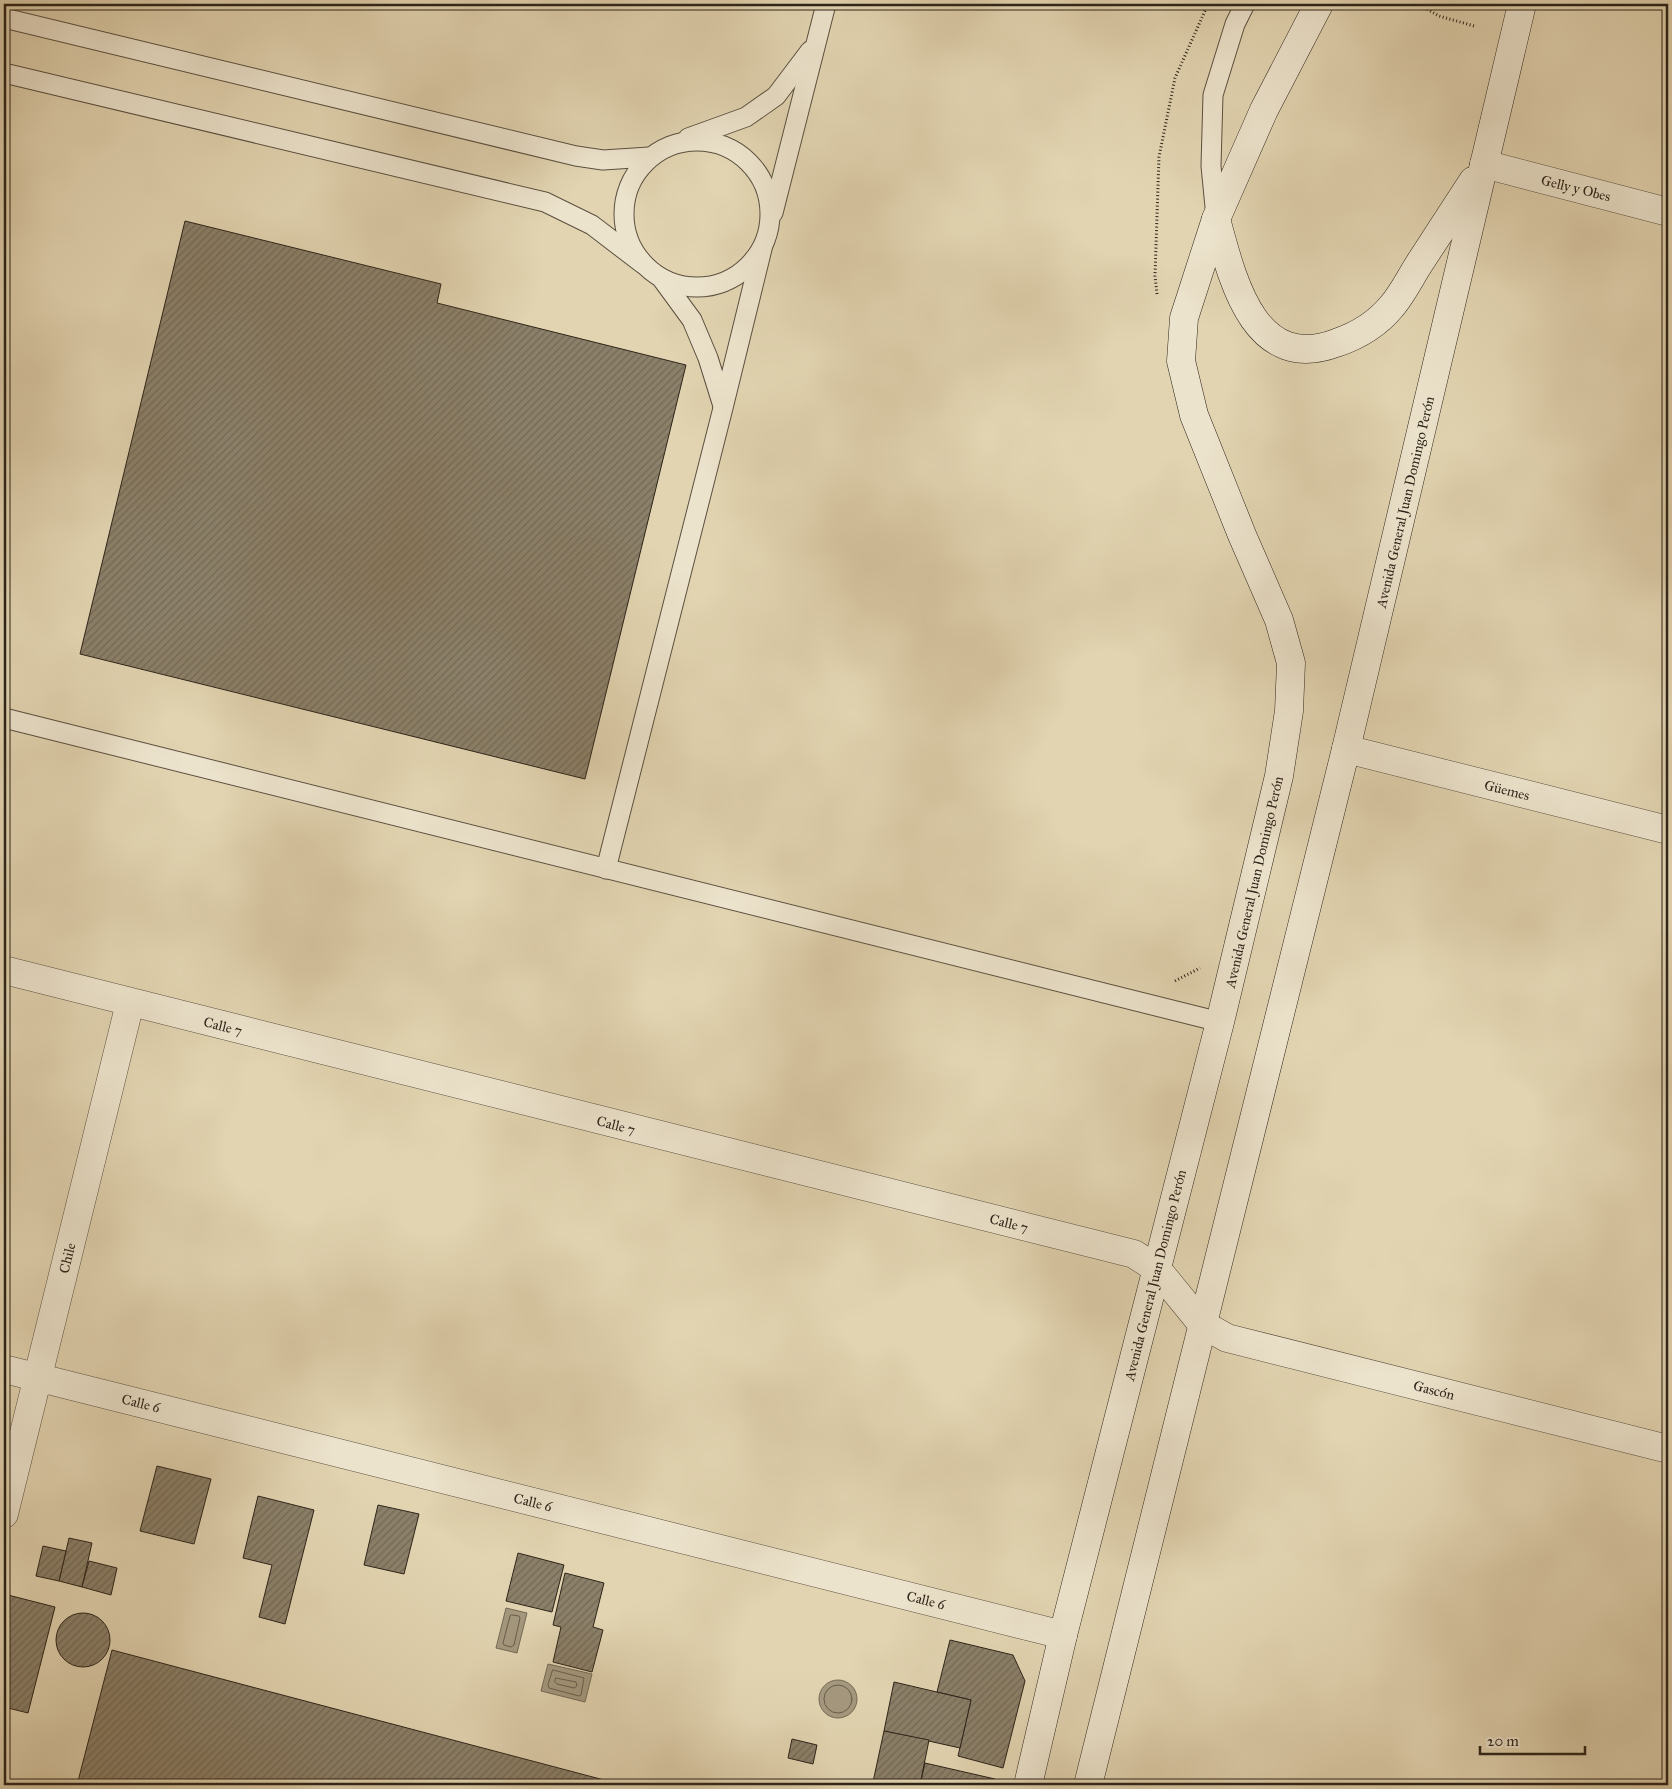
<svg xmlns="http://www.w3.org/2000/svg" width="1672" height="1789" font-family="'IM FELL Great Primer',serif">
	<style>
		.water { fill: #a4987e; stroke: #746a56 }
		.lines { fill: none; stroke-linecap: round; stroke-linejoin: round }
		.shore { stroke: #685e4c; stroke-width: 1 }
		.building { fill: url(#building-hatch); stroke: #2d241a }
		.lane-casing { stroke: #5a5040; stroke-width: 21 }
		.street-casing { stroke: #5a5040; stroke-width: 29 }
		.secondary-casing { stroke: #2d241a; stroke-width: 29 }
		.path { stroke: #2d241a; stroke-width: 3; stroke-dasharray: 1 2.5; stroke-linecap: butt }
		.lane { stroke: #ece3cc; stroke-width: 19 }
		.street { stroke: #ece3cc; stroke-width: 28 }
		.secondary { stroke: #ece3cc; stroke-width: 28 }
		.labels { text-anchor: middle; stroke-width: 4.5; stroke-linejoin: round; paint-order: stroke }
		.street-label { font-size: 14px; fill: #2d241a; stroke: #ece3cc }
	</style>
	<defs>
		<pattern id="building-hatch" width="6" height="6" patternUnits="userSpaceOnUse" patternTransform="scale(1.25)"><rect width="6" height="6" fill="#8b8069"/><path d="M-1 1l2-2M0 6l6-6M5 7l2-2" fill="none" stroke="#726956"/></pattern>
	</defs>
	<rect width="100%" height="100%" fill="#e2d4b1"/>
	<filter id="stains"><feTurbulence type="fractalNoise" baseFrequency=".004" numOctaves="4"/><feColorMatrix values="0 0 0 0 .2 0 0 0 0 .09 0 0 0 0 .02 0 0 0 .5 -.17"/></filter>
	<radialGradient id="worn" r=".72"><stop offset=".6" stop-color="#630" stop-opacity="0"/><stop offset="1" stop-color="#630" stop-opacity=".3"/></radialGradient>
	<g class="water">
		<path d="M506 1608 527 1613 517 1653 496 1648Z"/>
		<path d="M548 1664 592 1674 585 1702 541 1691Z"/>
		<circle cx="838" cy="1699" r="19"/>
	</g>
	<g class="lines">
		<g class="shore">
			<path d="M512 1615 519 1616 520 1618 514 1645 511 1647 504 1645 503 1643 510 1616Z"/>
			<path d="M553 1670 584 1678 581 1695 579 1696 549 1688 548 1685Z"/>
			<path d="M556 1678 576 1682 577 1686 574 1688 557 1684 555 1682Z"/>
			<circle cx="838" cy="1699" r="14"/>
		</g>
	</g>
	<g class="building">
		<path d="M185 221 441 284 437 303 686 365 585 779 80 654Z"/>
		<path d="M157 1466 211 1479 194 1544 140 1531Z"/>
		<path d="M258 1496 314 1510 285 1624 259 1617 272 1565 243 1558Z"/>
		<path d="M378 1505 419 1514 404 1574 364 1565Z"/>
		<path d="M69 1538 92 1543 82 1587 59 1581Z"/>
		<path d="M43 1546 66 1551 59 1581 36 1576Z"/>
		<path d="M518 1553 564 1565 552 1612 506 1601Z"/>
		<path d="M89 1561 117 1568 111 1595 82 1587Z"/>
		<path d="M565 1573 604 1583 593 1627 603 1630 592 1672 553 1662 561 1627 553 1625Z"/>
		<path d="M4 1594 55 1607 28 1713 4 1707Z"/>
		<circle cx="83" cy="1640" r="27"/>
		<path d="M950 1640 1013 1655 1025 1681 1003 1768 958 1756 971 1700 937 1692Z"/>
		<path d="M112 1650 623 1785H77Z"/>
		<path d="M894 1682 971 1700 960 1748 884 1731Z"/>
		<path d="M884 1731 929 1740 920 1785H889L873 1782Z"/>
		<path d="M792 1739 817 1745 813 1764 788 1758Z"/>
		<path d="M925 1763 995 1779 994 1785H920Z"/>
	</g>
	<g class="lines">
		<defs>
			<g id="lane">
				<path d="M4 18 576 156 603 160 649 157"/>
				<path d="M4 73 545 202 592 225 643 264"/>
				<path d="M688 138 746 117 776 96 810 51"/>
				<circle cx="697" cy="214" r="73"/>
				<path d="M773 213 826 4"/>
				<path d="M1216 217 1211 166 1213 95 1235 24 1245 4"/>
				<path d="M662 279 692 320 708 358 723 406"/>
				<path d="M4 718 1220 1022"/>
				<path d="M606 869 723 408 762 249"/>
			</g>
			<g id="street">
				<path d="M1484 164 1668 212"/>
				<path d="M1346 749 1668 830"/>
				<path d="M4 970 1134 1254 1157 1269 1202 1324 1227 1338 1668 1449"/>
				<path d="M4 1369 1063 1635"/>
				<path d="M4 1514 130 1003"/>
			</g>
			<g id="secondary">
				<path d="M1216 219C1232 277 1253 374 1336 343 1357 336 1378 323 1392 306 1403 293 1410 278 1419 264 1437 236 1455 209 1473 181"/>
				<path d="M1028 1785 1063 1635 1220 1022 1279 776 1289 711 1291 663 1279 620 1242 535 1194 415 1181 361 1184 318 1216 219 1264 110 1319 4"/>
				<path d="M1088 1785 1346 749 1522 4"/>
			</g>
		</defs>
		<use href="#lane" class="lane-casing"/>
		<use href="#street" class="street-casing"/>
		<use href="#secondary" class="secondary-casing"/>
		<g class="path">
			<path d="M1418 4 1439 16 1474 26"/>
			<path d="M1157 294 1155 276 1159 157 1175 78 1208 4"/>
			<path d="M1175 981 1200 968"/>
		</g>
		<use href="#lane" class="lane"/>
		<use href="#street" class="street"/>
		<use href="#secondary" class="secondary"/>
	</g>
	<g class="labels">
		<g class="street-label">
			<text transform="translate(1576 188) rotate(14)" y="5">Gelly y Obes</text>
			<text transform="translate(1405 502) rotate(-77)" y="5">Avenida General Juan Domingo Perón</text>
			<text transform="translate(1507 790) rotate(14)" y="5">Güemes</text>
			<text transform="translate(1254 882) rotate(-77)" y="5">Avenida General Juan Domingo Perón</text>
			<text transform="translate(223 1026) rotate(14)" y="5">Calle 7</text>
			<text transform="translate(616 1125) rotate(14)" y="5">Calle 7</text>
			<text transform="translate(1009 1223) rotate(14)" y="5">Calle 7</text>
			<text transform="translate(67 1258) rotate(-76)" y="5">Chile</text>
			<text transform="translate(1155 1275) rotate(-76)" y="5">Avenida General Juan Domingo Perón</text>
			<text transform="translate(1434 1390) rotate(14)" y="5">Gascón</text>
			<text transform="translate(141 1403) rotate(14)" y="5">Calle 6</text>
			<text transform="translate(533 1502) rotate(14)" y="5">Calle 6</text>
			<text transform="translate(926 1600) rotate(14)" y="5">Calle 6</text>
		</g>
	</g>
	<rect width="1672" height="1789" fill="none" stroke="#e2d4b1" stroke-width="20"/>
	<rect x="5" y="5" width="1662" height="1779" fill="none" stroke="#2d241a" stroke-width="2.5"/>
	<rect x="10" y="10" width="1652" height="1769" fill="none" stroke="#2d241a"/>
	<path d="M1480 1746v8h105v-8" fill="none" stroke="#2d241a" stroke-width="2.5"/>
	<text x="1487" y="1746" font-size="15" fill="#2d241a" stroke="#ece3cc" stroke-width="4" paint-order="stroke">20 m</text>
	<rect width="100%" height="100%" filter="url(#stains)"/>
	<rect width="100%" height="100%" fill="url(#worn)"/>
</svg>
